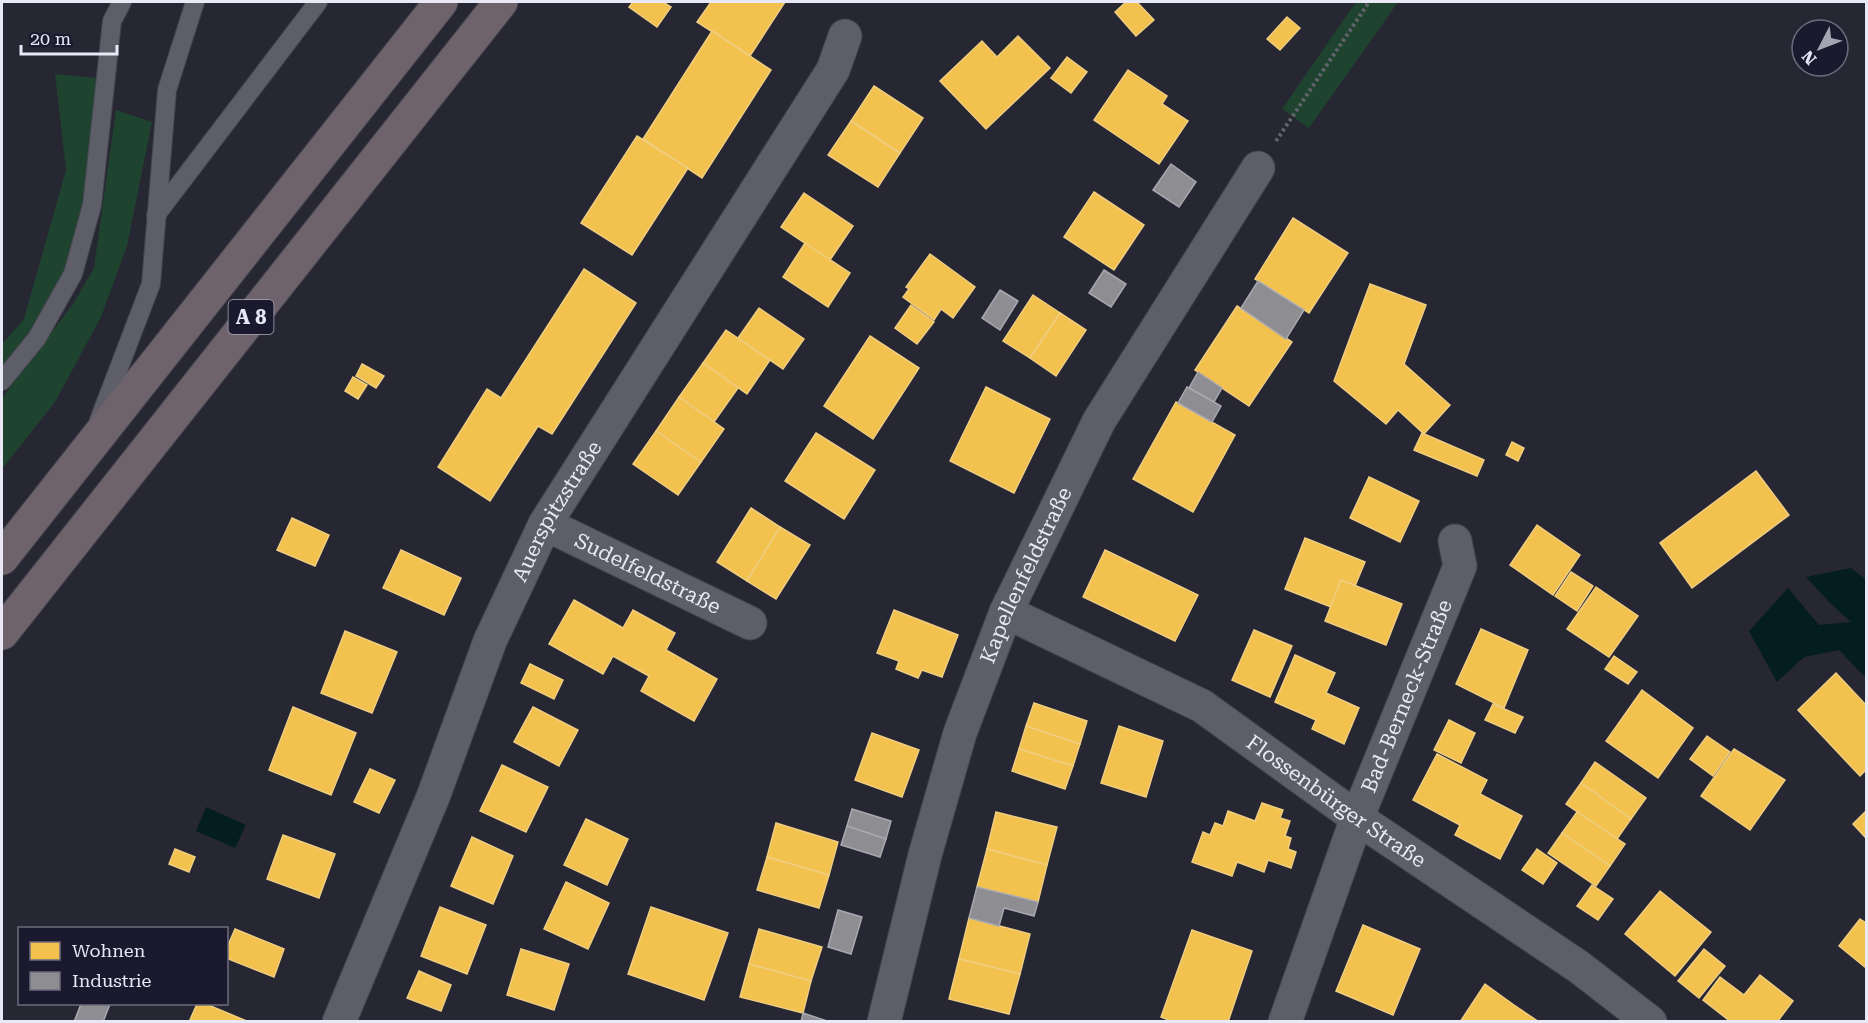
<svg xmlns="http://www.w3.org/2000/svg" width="1868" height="1023" font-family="'Roboto Serif',serif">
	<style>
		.green { fill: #1e432e }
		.water { fill: #041d1f }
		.homes { fill: #f2c14e; stroke: #efcd81; stroke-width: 1.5 }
		.industry { fill: #8d8d92; stroke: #a8a8b0; stroke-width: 1.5 }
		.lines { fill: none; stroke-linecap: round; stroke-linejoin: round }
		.service-casing { stroke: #44444e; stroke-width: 20 }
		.minor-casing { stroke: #44444e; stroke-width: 35 }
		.motorway-casing { stroke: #44444e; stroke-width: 35 }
		.path { stroke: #62626a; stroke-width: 4; stroke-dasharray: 3 3; stroke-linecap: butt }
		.service { stroke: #5d5e68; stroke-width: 18 }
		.minor { stroke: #5d5e68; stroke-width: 33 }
		.motorway { stroke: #6e636b; stroke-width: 33 }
		.labels { text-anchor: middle; stroke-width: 6; stroke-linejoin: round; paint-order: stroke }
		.shield { fill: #1a192e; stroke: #aab; stroke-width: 1.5 }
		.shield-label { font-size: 20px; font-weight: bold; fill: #e8e8f7 }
		.street-label { font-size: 21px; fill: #e8e8f7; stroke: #1a192e }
	</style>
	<rect width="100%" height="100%" fill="#272733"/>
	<g class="green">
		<path d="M1356 2H1398L1309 128 1282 109Z"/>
		<path d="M55 74 97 78 87 196 68 269 36 327 2 368V344L24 319 66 170Z"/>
		<path d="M116 110 152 122 127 246 101 317 55 402 2 469V398L73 304 94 268Z"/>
	</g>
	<g class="water">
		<path d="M1851 568 1866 580V678L1839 650 1804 657 1777 682 1749 631 1788 588 1819 625 1851 622 1831 604 1806 577Z"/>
		<path d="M206 807 246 825 235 848 196 831Z"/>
	</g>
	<g class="homes">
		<path d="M633 2H663L671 7 657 27 629 7Z"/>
		<path d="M711 2H785L750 56 697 22Z"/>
		<path d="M1126 2H1137L1154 20 1136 36 1115 12Z"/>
		<path d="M1287 17 1300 28 1280 50 1267 39Z"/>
		<path d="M712 31 771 70 702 178 643 139Z"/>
		<path d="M1018 36 1050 68 986 129 940 81 982 41 997 57Z"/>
		<path d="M1067 57 1087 72 1071 93 1051 78Z"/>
		<path d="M1128 70 1167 96 1162 104 1188 121 1159 164 1094 120Z"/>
		<path d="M874 86 923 118 900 153 851 121Z"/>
		<path d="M851 121 900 153 878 187 828 155Z"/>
		<path d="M637 136 688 168 632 255 581 223Z"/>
		<path d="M1094 192 1144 225 1114 270 1064 237Z"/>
		<path d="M804 193 853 226 830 260 781 227Z"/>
		<path d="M1293 218 1348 253 1309 313 1255 279Z"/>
		<path d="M805 243 850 273 828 307 783 277Z"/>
		<path d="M930 254 975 287 953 318 941 309 934 320 903 297 909 289 906 287Z"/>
		<path d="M584 269 636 303 552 434 538 426 490 501 438 467 487 389 501 398Z"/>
		<path d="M1370 284 1426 305 1404 364 1450 405 1424 434 1398 410 1386 424 1334 381Z"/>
		<path d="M1033 295 1060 313 1030 358 1003 341Z"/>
		<path d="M911 305 934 322 917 344 895 328Z"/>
		<path d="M1237 306 1292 342 1249 406 1195 370Z"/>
		<path d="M759 308 804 339 783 369 738 338Z"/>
		<path d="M1060 313 1086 330 1056 376 1030 358Z"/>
		<path d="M726 330 770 360 747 394 703 363Z"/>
		<path d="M870 336 919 368 873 439 824 406Z"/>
		<path d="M703 363 738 388 714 422 679 397Z"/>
		<path d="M362 364 384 376 376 388 356 376Z"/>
		<path d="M353 377 367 385 358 399 345 391Z"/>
		<path d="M986 387 1050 419 1014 493 950 461Z"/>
		<path d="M679 397 724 429 701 462 656 431Z"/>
		<path d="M1176 402 1235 435 1193 512 1133 479Z"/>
		<path d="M656 431 701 462 678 495 633 464Z"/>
		<path d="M816 433 875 470 844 519 785 481Z"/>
		<path d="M1422 433 1484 460 1477 476 1414 450Z"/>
		<path d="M1512 442 1524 448 1518 461 1506 455Z"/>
		<path d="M1756 471 1789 515 1692 588 1660 543Z"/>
		<path d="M1369 477 1419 501 1400 542 1350 518Z"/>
		<path d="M751 508 780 527 747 581 717 562Z"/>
		<path d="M292 518 329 535 315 566 277 550Z"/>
		<path d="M1537 525 1580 555 1553 595 1510 565Z"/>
		<path d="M780 527 810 545 776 599 747 581Z"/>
		<path d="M1305 538 1365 562 1355 586 1341 580 1331 607 1285 589Z"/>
		<path d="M401 550 461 578 444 615 383 588Z"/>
		<path d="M1105 550 1198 595 1175 641 1083 597Z"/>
		<path d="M1571 572 1593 586 1577 611 1555 596Z"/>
		<path d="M1341 580 1402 604 1386 645 1325 621Z"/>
		<path d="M1596 587 1638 616 1609 657 1567 629Z"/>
		<path d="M574 600 623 628 633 610 675 633 666 650 717 679 694 721 641 691 649 676 613 656 603 674 549 644Z"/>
		<path d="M894 610 958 635 942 677 922 670 918 678 896 669 899 661 877 653Z"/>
		<path d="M1481 629 1528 650 1504 708 1456 684Z"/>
		<path d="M1254 630 1292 646 1270 697 1232 680Z"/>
		<path d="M345 631 397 652 372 713 321 693Z"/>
		<path d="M1295 655 1335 673 1326 693 1359 708 1344 744 1312 729 1316 720 1275 702Z"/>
		<path d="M1614 656 1637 672 1628 684 1605 669Z"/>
		<path d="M530 664 563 680 554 699 521 683Z"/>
		<path d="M1836 673 1866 705V770L1860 776 1798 710Z"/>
		<path d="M1642 690 1693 728 1658 778 1606 741Z"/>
		<path d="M1034 703 1087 721 1080 744 1026 726Z"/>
		<path d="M1493 704 1523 717 1515 733 1485 720Z"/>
		<path d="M293 707 356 733 331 795 269 770Z"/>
		<path d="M533 707 578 730 559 766 514 742Z"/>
		<path d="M1449 720 1475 733 1461 763 1434 750Z"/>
		<path d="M1026 726 1080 744 1073 766 1019 749Z"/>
		<path d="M1119 726 1163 741 1146 797 1101 783Z"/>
		<path d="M872 733 919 750 902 797 855 780Z"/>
		<path d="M1707 736 1730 752 1713 776 1690 759Z"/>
		<path d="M1019 749 1073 766 1065 789 1012 771Z"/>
		<path d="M1734 749 1785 780 1750 830 1701 796Z"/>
		<path d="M1437 754 1487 780 1480 794 1522 816 1500 859 1455 835 1460 825 1413 800Z"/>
		<path d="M1595 762 1646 798 1631 819 1581 783Z"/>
		<path d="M502 765 548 787 526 832 480 811Z"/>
		<path d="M370 769 395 780 379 813 354 802Z"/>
		<path d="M1581 783 1631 819 1617 839 1566 804Z"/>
		<path d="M1262 803 1283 810 1280 818 1290 821 1285 836 1291 838 1288 849 1296 852 1291 868 1268 860 1264 872 1237 862 1232 876 1192 862 1203 832 1210 835 1215 823 1223 826 1228 811 1255 821Z"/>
		<path d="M1866 811V838L1853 824Z"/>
		<path d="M996 812 1057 827 1047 865 987 849Z"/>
		<path d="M1577 812 1625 844 1610 866 1562 833Z"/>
		<path d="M586 819 628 839 607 885 564 865Z"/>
		<path d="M776 823 838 842 829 875 767 857Z"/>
		<path d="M1562 833 1610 866 1596 886 1548 853Z"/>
		<path d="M283 835 335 854 319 898 267 879Z"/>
		<path d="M472 837 513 856 493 904 451 886Z"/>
		<path d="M175 849 195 857 189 872 169 864Z"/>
		<path d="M987 849 1047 865 1038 902 977 887Z"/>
		<path d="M1537 849 1557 863 1543 884 1522 870Z"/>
		<path d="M767 857 829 875 819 908 757 890Z"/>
		<path d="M566 882 609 903 588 949 544 929Z"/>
		<path d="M1592 885 1613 899 1598 920 1577 906Z"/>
		<path d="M1660 891 1711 932 1675 976 1625 934Z"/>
		<path d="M440 907 486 925 467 974 421 956Z"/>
		<path d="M651 907 728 933 704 1000 628 974Z"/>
		<path d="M969 918 1030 934 1020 974 959 959Z"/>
		<path d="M1860 919 1866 923V968L1839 946Z"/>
		<path d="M1363 925 1420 949 1393 1015 1336 991Z"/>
		<path d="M235 929 284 949 274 977 226 958V950Z"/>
		<path d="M759 929 822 947 811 981 749 964Z"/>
		<path d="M1192 930 1252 951 1228 1022H1174L1161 1017Z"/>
		<path d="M521 949 569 964 554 1010 507 995Z"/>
		<path d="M1704 949 1725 966 1699 998 1678 981Z"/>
		<path d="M959 959 1020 974 1009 1014 949 999Z"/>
		<path d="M749 964 811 981 803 1013 740 997Z"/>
		<path d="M419 971 451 985 441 1011 407 998Z"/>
		<path d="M1760 975 1793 1001 1777 1022H1731L1703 1000 1720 977 1744 995Z"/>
		<path d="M1485 984 1514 1005 1539 1022H1460Z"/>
		<path d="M197 1004H206L249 1022H189Z"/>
	</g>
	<g class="industry">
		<path d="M1171 164 1196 182 1179 207 1153 190Z"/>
		<path d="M1104 270 1126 284 1111 307 1089 293Z"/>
		<path d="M1258 281 1304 310 1286 339 1241 308Z"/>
		<path d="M1000 290 1018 301 1000 330 982 318Z"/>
		<path d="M1198 372 1222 388 1214 402 1189 388Z"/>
		<path d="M1187 387 1221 406 1212 422 1178 403Z"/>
		<path d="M852 809 891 821 886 839 847 826Z"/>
		<path d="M847 826 886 839 880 857 841 845Z"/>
		<path d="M977 887 1038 902 1034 916 1004 908 999 926 969 918Z"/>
		<path d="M838 910 862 917 851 954 828 947Z"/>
		<path d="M81 1004H110L103 1022H74Z"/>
		<path d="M803 1013 830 1022H801Z"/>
	</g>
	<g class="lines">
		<defs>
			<g id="service">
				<path d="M156 215 318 2"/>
				<path d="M2 381 37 338 73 274 92 205 112 21 122 2"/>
				<path d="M99 420 151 284 167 90 195 2"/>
			</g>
			<g id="minor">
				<path id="s1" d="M545 524 750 623"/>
				<path id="s2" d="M1006 612 1202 706 1357 818 1579 967 1650 1022"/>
				<path id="s3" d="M339 1022 433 797 490 641 545 524 833 70 845 36"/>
				<path id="s4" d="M884 1022 925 855 960 733 1006 612 1099 421 1258 168"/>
				<path id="s5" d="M1285 1022 1357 818 1460 566 1455 541"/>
			</g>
			<g id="motorway">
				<path d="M2 558 441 2"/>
				<path d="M2 633 501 2"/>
			</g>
		</defs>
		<use href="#service" class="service-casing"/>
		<use href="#minor" class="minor-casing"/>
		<use href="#motorway" class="motorway-casing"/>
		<path class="path" d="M1276 141 1369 2"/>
		<use href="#service" class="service"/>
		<use href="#minor" class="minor"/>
		<use href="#motorway" class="motorway"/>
	</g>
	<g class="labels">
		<rect class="shield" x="228.5" y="300" width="45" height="34" rx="4.5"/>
		<g class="shield-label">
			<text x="251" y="324">A 8</text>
		</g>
		<g class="street-label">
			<text dy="7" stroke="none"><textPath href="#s3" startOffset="556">Auerspitzstraße</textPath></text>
			<text dy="7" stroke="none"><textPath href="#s1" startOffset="114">Sudelfeldstraße</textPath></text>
			<text dy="7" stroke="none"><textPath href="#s4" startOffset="470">Kapellenfeldstraße</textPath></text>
			<text dy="7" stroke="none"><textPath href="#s5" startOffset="348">Bad-Berneck-Straße</textPath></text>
			<text dy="7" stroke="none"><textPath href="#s2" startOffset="382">Flossenbürger Straße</textPath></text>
		</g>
	</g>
	<rect width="1868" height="1023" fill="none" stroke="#e8e8f7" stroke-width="6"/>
	<rect x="18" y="927" width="210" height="78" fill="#1a192e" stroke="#6c6c7e" stroke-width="1.5"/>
	<rect x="30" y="942" width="30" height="18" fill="#f2c14e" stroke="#6c6c7e" stroke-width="1.5"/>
	<text x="72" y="957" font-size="18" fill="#e8e8f7">Wohnen</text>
	<rect x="30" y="972" width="30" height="18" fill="#8d8d92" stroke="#6c6c7e" stroke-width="1.5"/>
	<text x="72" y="987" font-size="18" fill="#e8e8f7">Industrie</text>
	<g transform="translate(1820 48) rotate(228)"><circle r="28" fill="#1a192e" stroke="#6c6c7e" stroke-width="1.5"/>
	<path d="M0-4.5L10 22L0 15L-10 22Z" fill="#a4a4b2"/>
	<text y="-9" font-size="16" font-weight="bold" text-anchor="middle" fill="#e8e8f7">N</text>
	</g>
	<path d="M21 45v9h96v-9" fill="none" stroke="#e8e8f7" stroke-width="3"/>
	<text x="30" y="45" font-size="18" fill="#e8e8f7" stroke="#1a192e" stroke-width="4.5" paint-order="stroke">20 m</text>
</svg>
